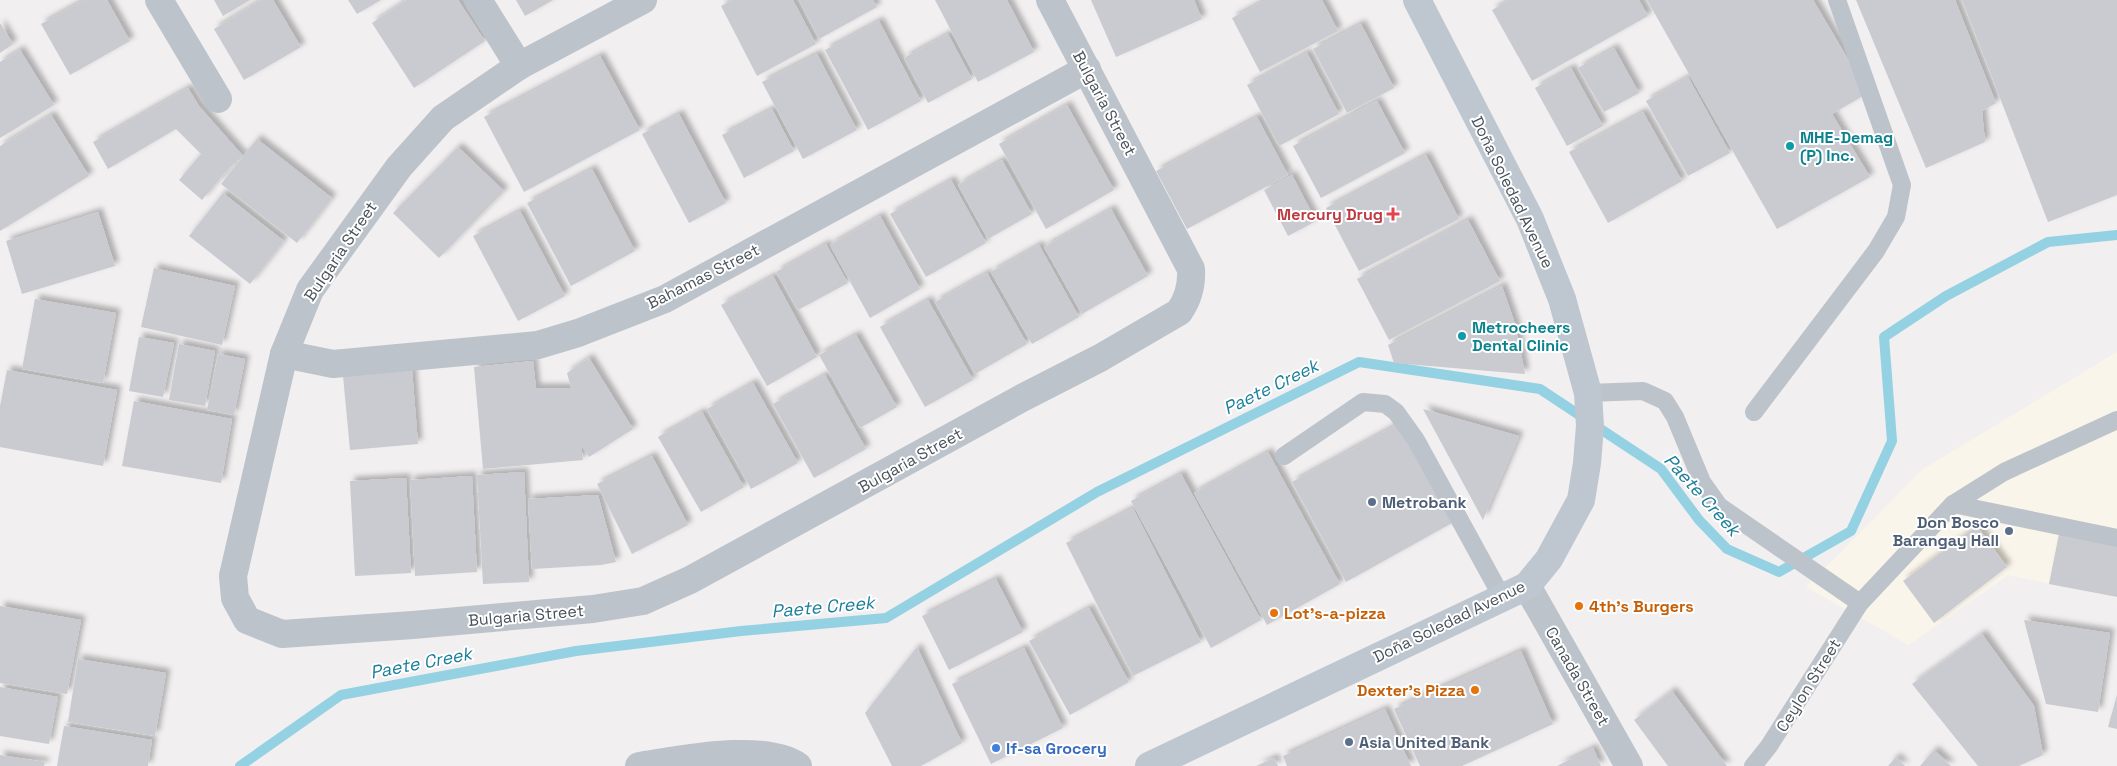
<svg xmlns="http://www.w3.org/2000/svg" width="2117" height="766" font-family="'Space Grotesk',sans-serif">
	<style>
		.commercial { fill: #faf5ea }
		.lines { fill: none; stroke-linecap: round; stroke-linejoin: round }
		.stream { stroke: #94d1e2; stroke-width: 10 }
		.building { fill: #c9cbd1; filter: url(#shadow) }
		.service { stroke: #bcc3ca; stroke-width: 18 }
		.minor { stroke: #bcc3ca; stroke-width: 28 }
		.secondary { stroke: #bec7d0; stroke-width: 28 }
		.culture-dot { fill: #0f9aa8; stroke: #fff; stroke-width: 2 }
		.health-dot { fill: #e0444e; stroke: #fff; stroke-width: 2 }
		.service-dot { fill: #5c6f8a; stroke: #fff; stroke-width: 2 }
		.food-dot { fill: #e8710a; stroke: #fff; stroke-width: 2 }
		.shop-dot { fill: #3f7fe0; stroke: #fff; stroke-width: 2 }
		.labels { text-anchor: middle; stroke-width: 4; stroke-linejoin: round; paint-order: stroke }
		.street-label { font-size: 16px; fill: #49525a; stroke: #fff }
		.culture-label { font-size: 16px; font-weight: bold; fill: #0d838f; stroke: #fff; text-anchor: start }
		.health-label { font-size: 16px; font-weight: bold; fill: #be3a42; stroke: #fff; text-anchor: end }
		.service-label { font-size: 16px; font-weight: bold; fill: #4e5e75; stroke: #fff; text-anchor: start }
		.food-label { font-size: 16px; font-weight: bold; fill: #c56008; stroke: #fff; text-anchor: start }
		.shop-label { font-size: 16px; font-weight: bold; fill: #366cbe; stroke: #fff; text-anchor: start }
		.water-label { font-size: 18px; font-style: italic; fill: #1c7f9a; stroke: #fff }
	</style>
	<defs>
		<filter id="shadow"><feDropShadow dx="4.5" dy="-4.5" stdDeviation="2.5" flood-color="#0004"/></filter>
	</defs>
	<rect width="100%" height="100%" fill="#f1efef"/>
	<path class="commercial" d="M2117 352V598L2008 575 1909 645 1806 587 1923 469Z"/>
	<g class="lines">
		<path class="stream" d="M240 766 341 695 576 651 741 631 886 618 1097 492 1359 362 1540 389 1661 469 1699 520 1727 549 1779 572 1851 531 1892 441 1884 337 1946 296 2048 242 2117 235"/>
	</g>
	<g class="building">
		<path d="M84 0H107L130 41 70 75 41 24Z"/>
		<path d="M214 0H250L223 16Z"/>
		<path d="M262 0H273L301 47 244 80 214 29Z"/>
		<path d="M348 0H381L357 14Z"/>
		<path d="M407 0H458L485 41 414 88 372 23Z"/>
		<path d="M516 0H553L525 16Z"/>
		<path d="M732 0H793L816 44 757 76 721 6Z"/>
		<path d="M799 0H873L877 7 819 39Z"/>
		<path d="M935 0H1007L1034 52 978 82Z"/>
		<path d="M1091 0H1194L1202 19 1116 57Z"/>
		<path d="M1266 0H1322L1338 31 1260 72 1232 18Z"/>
		<path d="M1510 0H1639L1648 16 1532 81 1492 10Z"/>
		<path d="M1647 0H1813L1868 93 1832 114 1870 177 1777 229Z"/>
		<path d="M1856 0H1955L1996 103 1982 111 1985 142 1926 168Z"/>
		<path d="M1962 0H2117V195L2048 222Z"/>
		<path d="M879 21 921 101 868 130 825 50Z"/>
		<path d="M0 23 13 44 0 53Z"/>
		<path d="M1361 24 1394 88 1347 113 1313 49Z"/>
		<path d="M948 34 972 79 928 103 904 58Z"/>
		<path d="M1614 48 1639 93 1604 112 1578 68Z"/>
		<path d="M20 50 54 105 0 138V62Z"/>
		<path d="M1307 53 1339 114 1279 146 1247 85Z"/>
		<path d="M817 54 857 130 803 159 762 82Z"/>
		<path d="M600 56 640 130 524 192 484 117Z"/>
		<path d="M1571 68 1603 126 1567 146 1535 88Z"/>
		<path d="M1688 77 1730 153 1688 176 1646 101Z"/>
		<path d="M188 88 199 106 243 156 227 170 202 200 179 180 201 154 176 129 108 169 93 142Z"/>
		<path d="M1377 101 1405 153 1321 198 1293 146Z"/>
		<path d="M1067 105 1114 190 1046 229 999 144Z"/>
		<path d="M772 109 794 151 744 178 722 135Z"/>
		<path d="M1643 112 1682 181 1608 223 1569 152Z"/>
		<path d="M679 114 726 203 689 223 642 134Z"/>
		<path d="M51 115 89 176 0 231V146Z"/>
		<path d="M1257 117 1288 175 1187 229 1156 171Z"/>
		<path d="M257 139 332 198 297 243 221 184Z"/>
		<path d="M458 147 504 191 439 258 393 213Z"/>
		<path d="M1426 155 1459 219 1359 271 1326 208Z"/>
		<path d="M1002 160 1032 214 988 239 958 185Z"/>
		<path d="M592 169 635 251 571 286 527 203Z"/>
		<path d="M1292 175 1316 221 1288 236 1264 190Z"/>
		<path d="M951 180 986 243 926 277 890 214Z"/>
		<path d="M223 193 284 241 250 284 189 236Z"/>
		<path d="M1111 209 1148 276 1082 314 1044 247Z"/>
		<path d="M520 211 565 296 518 321 473 236Z"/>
		<path d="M98 212 115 266 22 294 6 241Z"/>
		<path d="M880 216 920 289 870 318 830 245Z"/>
		<path d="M1468 220 1500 281 1389 340 1357 279Z"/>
		<path d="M826 244 848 283 798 310 776 272Z"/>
		<path d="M1039 245 1079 317 1032 344 991 272Z"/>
		<path d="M154 268 235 286 222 345 141 327Z"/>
		<path d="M987 273 1027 344 975 374 935 302Z"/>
		<path d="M773 276 817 357 767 386 721 305Z"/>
		<path d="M1502 286 1516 327 1525 374 1394 363 1388 345Z"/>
		<path d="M35 299 116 313 103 383 22 369Z"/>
		<path d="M928 300 973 380 925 407 880 327Z"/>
		<path d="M856 335 897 407 860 428 819 355Z"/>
		<path d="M139 337 174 343 163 397 129 391Z"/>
		<path d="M179 344 215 351 205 406 169 400Z"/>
		<path d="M218 354 245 359 234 415 207 410Z"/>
		<path d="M589 358 633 429 589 457 581 445 583 460 483 469 474 367 533 361 536 388H571L567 373Z"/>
		<path d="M7 370 117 390 103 466 0 447V406Z"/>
		<path d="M412 370 418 444 350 450 343 376Z"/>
		<path d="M825 375 866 449 814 478 773 404Z"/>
		<path d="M753 383 798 463 751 489 707 409Z"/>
		<path d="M134 401 232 419 221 483 122 466Z"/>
		<path d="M1423 409 1519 436 1483 520Z"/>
		<path d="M702 412 744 487 701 512 658 437Z"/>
		<path d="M1398 424 1452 523 1346 582 1292 482Z"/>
		<path d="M1268 452 1340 584 1267 625 1194 493Z"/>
		<path d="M652 456 688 525 632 554 597 484Z"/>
		<path d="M524 472 529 582 483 584 477 475Z"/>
		<path d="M1181 474 1261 620 1211 648 1131 501Z"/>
		<path d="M472 476 477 572 415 576 410 480Z"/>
		<path d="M406 478 411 573 355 576 350 481Z"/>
		<path d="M598 495 616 562 601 565 532 569 528 499Z"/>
		<path d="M1133 508 1201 642 1133 676 1066 543Z"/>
		<path d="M1977 526 2007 567 1934 623 1903 581Z"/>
		<path d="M2059 534 2117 544V597L2049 584Z"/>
		<path d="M996 579 1023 632 949 670 922 616Z"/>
		<path d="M0 606 81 620 67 694 0 683Z"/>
		<path d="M1089 608 1129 682 1070 715 1029 641Z"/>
		<path d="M2024 620 2110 633 2098 712 2046 704Z"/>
		<path d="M1982 634 2034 706 2043 755 2019 766H1978L1912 684Z"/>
		<path d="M917 647 962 743 921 766H892L865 713Z"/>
		<path d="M1024 648 1063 728 991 764 952 684Z"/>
		<path d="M1521 651 1553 724 1462 766H1420L1394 709Z"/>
		<path d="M78 659 166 673 155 736 68 722Z"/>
		<path d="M0 687 58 697 49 744 0 736Z"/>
		<path d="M1672 691 1727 766H1668L1634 720Z"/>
		<path d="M2117 695V729L2108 727Z"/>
		<path d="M1385 709 1411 766H1287L1283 756Z"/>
		<path d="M64 726 152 740 148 766H57Z"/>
		<path d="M1593 748 1601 766H1557Z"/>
		<path d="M1934 750 1951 766H1920Z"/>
		<path d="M0 755 45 762 44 766H0Z"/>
		<path d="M1896 757 1905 766H1888Z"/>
		<path d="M1274 758 1278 766H1256Z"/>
	</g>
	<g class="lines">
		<g class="service">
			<path d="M1588 393 1643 391 1665 401 1675 417 1702 482 1719 506 1860 603"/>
			<path d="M1754 412 1876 251 1896 217 1902 185 1837 0"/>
			<path d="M1284 456 1363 402 1385 404 1396 412 1416 440 1502 597"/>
			<path d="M1953 504 2117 538"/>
			<path d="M1753 766 1769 746 1860 603 1953 504 2004 472 2117 420"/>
		</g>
		<g class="minor">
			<path d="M159 0 218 99"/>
			<path d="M478 0 519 66"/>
			<path d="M643 0 519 66 443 118 399 167 310 290 284 354 233 576 235 598 247 620 282 634 413 625 593 609 643 601 690 580 1022 398 1100 358 1179 312C1189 298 1192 285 1191 269L1050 0"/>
			<path d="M284 354 333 364 538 345 578 333 665 299 1087 69"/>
			<path d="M1527 586 1629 766"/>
			<path d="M639 766C679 760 763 742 798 766"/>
		</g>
		<path class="secondary" d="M1149 766 1527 586 1549 559 1581 500 1587 463 1590 426 1588 393 1562 299 1530 219 1417 0"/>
	</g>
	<g class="culture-dot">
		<circle cx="1790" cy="146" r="5"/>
		<circle cx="1462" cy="336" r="5"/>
	</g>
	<path class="health-dot" d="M1390.5 206.5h5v5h5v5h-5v5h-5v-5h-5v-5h5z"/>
	<g class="service-dot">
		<circle cx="1372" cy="502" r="5"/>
		<circle cx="2009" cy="531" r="5"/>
		<circle cx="1349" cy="742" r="5"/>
	</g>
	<g class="food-dot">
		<circle cx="1579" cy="606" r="5"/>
		<circle cx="1274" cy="613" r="5"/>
		<circle cx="1475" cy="690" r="5"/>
	</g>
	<circle class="shop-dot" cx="996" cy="748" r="5"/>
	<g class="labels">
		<g class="street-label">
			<text transform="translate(1105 103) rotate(62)" y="6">Bulgaria Street</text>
			<text transform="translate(1513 192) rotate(64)" y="6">Doña Soledad Avenue</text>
			<text transform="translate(340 251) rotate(-56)" y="6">Bulgaria Street</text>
			<text transform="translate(703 276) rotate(-27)" y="6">Bahamas Street</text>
			<text transform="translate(910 460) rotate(-29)" y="6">Bulgaria Street</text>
			<text transform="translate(526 615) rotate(-5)" y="6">Bulgaria Street</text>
			<text transform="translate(1449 621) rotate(-26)" y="6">Doña Soledad Avenue</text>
			<text transform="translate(1578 676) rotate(60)" y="6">Canada Street</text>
			<text transform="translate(1808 685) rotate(-58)" y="6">Ceylon Street</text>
		</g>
		<g class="culture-label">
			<text x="1800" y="143">MHE-Demag<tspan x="1800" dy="18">(P) Inc.</tspan></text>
			<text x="1472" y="333">Metrocheers<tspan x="1472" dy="18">Dental Clinic</tspan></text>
		</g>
		<g class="health-label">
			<text x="1383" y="220">Mercury Drug</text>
		</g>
		<g class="service-label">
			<text x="1382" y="508">Metrobank</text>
			<text x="1999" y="528" text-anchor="end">Don Bosco<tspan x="1999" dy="18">Barangay Hall</tspan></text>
			<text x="1359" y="748">Asia United Bank</text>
		</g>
		<g class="food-label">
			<text x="1589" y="612">4th's Burgers</text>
			<text x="1284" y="619">Lot's-a-pizza</text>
			<text x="1465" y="696" text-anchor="end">Dexter's Pizza</text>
		</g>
		<g class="shop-label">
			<text x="1006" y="754">If-sa Grocery</text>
		</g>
		<g class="water-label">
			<text transform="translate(1271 387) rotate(-26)" y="6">Paete Creek</text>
			<text transform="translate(1702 495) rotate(48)" y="6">Paete Creek</text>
			<text transform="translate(823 607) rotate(-5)" y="6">Paete Creek</text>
			<text transform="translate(421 663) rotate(-11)" y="6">Paete Creek</text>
		</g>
	</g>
</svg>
